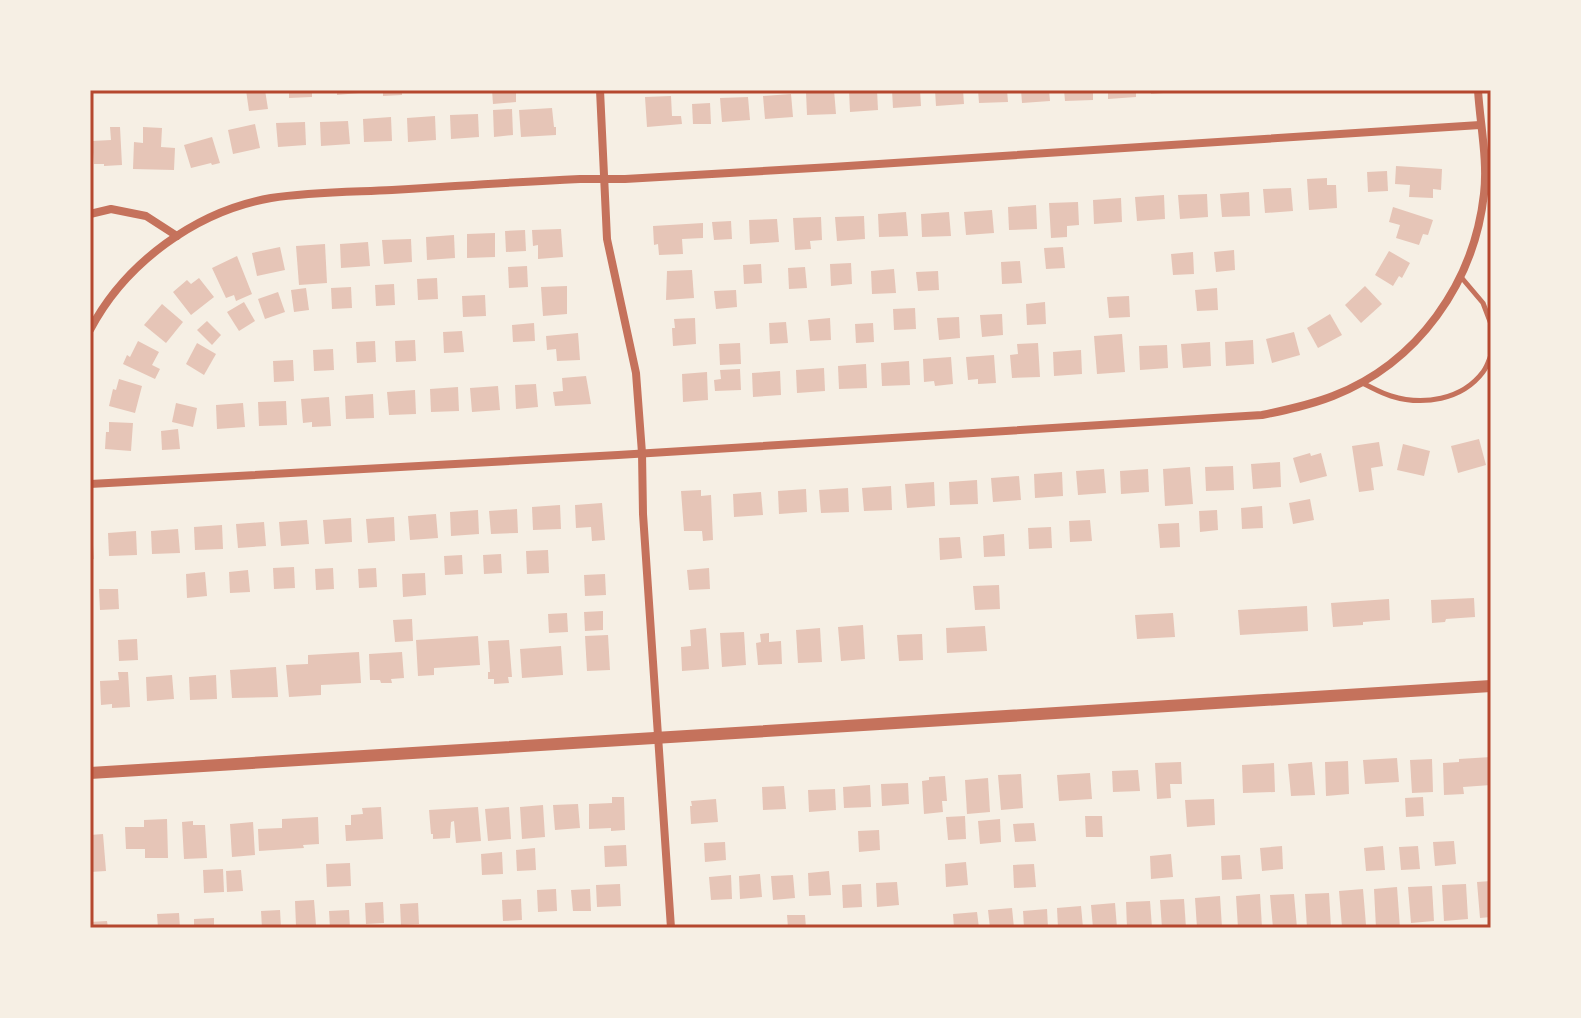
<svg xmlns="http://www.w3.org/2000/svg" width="1581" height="1018" font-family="'Exo 2',sans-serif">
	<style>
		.building { fill: #e6c5b7 }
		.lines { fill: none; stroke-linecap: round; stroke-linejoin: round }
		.service { stroke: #c5725c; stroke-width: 5 }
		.minor { stroke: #c5725c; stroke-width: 8 }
		.tertiary { stroke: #c5725c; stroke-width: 12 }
		.neatline { fill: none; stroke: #b5482f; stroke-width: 3 }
	</style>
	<rect width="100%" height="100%" fill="#f6efe4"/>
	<g class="building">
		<path d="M246 90H265L268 109 249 111Z"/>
		<path d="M289 90H312V97L289 98Z"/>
		<path d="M337 90H359V93L337 95Z"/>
		<path d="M383 90H402V95L383 96Z"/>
		<path d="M492 90H516V102L493 104Z"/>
		<path d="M834 90 836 114 807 115 806 92Z"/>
		<path d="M849 90H877L878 110 850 112Z"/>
		<path d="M892 90H920L921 106 893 108Z"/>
		<path d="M935 90H963L964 104 936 106Z"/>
		<path d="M978 90H1007L1008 102 979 103Z"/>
		<path d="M1021 90H1049L1050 101 1022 103Z"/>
		<path d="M1064 90H1093V100L1065 101Z"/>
		<path d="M1108 90H1136V97L1108 99Z"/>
		<path d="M1151 90H1176V92L1151 94Z"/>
		<path d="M791 94 793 117 765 119 763 96Z"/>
		<path d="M671 96 672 116H681L682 124 647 127 645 97Z"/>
		<path d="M748 97 750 120 722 122 720 98Z"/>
		<path d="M710 103 711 124H693L692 104Z"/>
		<path d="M552 108 554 127H556V135L521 137 519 110Z"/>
		<path d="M512 109 513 135 494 137 493 110Z"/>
		<path d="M478 114 479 137 451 139 450 115Z"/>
		<path d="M435 116 436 140 408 142 407 118Z"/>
		<path d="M391 117 392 141 364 142 363 119Z"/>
		<path d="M348 121 350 144 321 146 320 122Z"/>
		<path d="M305 122 306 145 278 147 276 123Z"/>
		<path d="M255 124 260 148 233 154 228 130Z"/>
		<path d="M110 127H120L122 165 104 166V164H94L92 141 111 140Z"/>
		<path d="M143 127 162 128 161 147 175 148 174 170 133 169 134 142 143 143Z"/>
		<path d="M212 137 220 163 212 165 211 163 191 168 184 145Z"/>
		<path d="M1396 166 1442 169 1441 190 1433 189V198L1409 197 1410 185 1395 184Z"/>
		<path d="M1387 171 1388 191 1368 192 1367 172Z"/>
		<path d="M1327 178V185H1336L1337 208 1309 210 1307 179Z"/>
		<path d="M1291 188 1293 211 1265 213 1263 189Z"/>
		<path d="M1249 192 1250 216 1222 217 1220 194Z"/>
		<path d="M1207 194 1208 217 1180 219 1178 195Z"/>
		<path d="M1164 195 1165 219 1137 221 1135 197Z"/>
		<path d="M1121 198 1122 222 1094 224 1093 200Z"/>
		<path d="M1078 202 1079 225 1067 226V237L1051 238 1049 203Z"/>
		<path d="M1036 205 1037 229 1009 230 1008 207Z"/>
		<path d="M1393 207 1433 220 1428 235 1423 234 1419 245 1396 238 1400 225 1389 222Z"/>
		<path d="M992 210 994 233 966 235 964 212Z"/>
		<path d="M906 212 908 236 879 237 878 214Z"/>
		<path d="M949 212 951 236 922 237 921 214Z"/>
		<path d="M864 216 865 239 837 241 835 217Z"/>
		<path d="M821 217 822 240 810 241 811 249 795 250 793 218Z"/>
		<path d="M777 219 779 242 750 244 749 220Z"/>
		<path d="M731 221 732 239 714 240 712 222Z"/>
		<path d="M703 223V238L682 239 683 254 659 255 658 244 654 245 653 226Z"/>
		<path d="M561 229 563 257 538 259V245L533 246 532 230Z"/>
		<path d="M525 230 526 251 506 252 505 231Z"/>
		<path d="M495 233V257L467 258V234Z"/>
		<path d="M454 235 455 258 427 260 426 237Z"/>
		<path d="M411 239 412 262 384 264 382 240Z"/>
		<path d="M368 242 370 266 341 268 340 244Z"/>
		<path d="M325 244 327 283 299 285 296 246Z"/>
		<path d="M280 247 285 270 257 276 252 253Z"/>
		<path d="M1063 247 1065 268 1046 269 1044 248Z"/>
		<path d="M1234 250 1235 270 1216 272 1214 252Z"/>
		<path d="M1389 251 1410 263 1402 278 1399 276 1393 286 1375 275Z"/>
		<path d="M1193 252 1194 274 1173 275 1171 254Z"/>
		<path d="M237 256 252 294 236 301 234 295 226 298 212 268Z"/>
		<path d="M1020 261 1022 283 1002 284 1001 262Z"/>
		<path d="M851 263 852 284 831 286 830 264Z"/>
		<path d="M761 264 762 283 744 284 743 265Z"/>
		<path d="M527 266 528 287 509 288 508 267Z"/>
		<path d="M805 267 807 288 789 289 788 268Z"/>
		<path d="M894 269 896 293 872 294 871 271Z"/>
		<path d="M692 270 694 298 666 300 667 271Z"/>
		<path d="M938 271 939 290 918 291 916 272Z"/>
		<path d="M199 278 214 297 191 315 173 292 187 280 191 284Z"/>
		<path d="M437 278 438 299 418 300 417 279Z"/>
		<path d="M394 284 395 305 376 306 375 285Z"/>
		<path d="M567 286V314L543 316 541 287Z"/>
		<path d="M1365 286 1382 304 1361 323 1345 305Z"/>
		<path d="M351 287 352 308 332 309 331 288Z"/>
		<path d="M306 288 309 310 294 312 291 290Z"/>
		<path d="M1217 288 1218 310 1197 311 1195 290Z"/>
		<path d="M736 290 737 307 716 309 714 291Z"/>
		<path d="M278 292 285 312 265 319 258 299Z"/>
		<path d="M485 295 486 316 463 317 462 296Z"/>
		<path d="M1129 296 1130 317 1109 318 1107 297Z"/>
		<path d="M244 302 255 321 239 331 227 312Z"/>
		<path d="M1045 302 1046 324 1027 325 1026 304Z"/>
		<path d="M162 304 183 322 166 343 144 325Z"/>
		<path d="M915 308 916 329 894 330 893 309Z"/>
		<path d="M1002 314 1003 335 982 337 980 315Z"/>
		<path d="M1330 314 1342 335 1318 348 1307 328Z"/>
		<path d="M959 317 960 338 939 340 937 318Z"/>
		<path d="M695 318 696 344 673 346 672 328H675L674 319Z"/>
		<path d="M830 318 831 340 810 341 808 320Z"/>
		<path d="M207 321 221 335 212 345 197 330Z"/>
		<path d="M786 322 788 343 770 344 769 323Z"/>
		<path d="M534 323 535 341 513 342 512 325Z"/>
		<path d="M873 323 874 342 856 343 855 324Z"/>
		<path d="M462 331 464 352 444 353 443 332Z"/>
		<path d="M1294 332 1300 355 1272 363 1266 339Z"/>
		<path d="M578 333 580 360 557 361 556 349 547 350 546 336Z"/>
		<path d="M1122 334 1125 372 1097 374 1094 336Z"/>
		<path d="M415 340 416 361 396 362 395 341Z"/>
		<path d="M1253 340 1254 364 1226 366 1225 342Z"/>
		<path d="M138 341 159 352 152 365 160 369 155 379 123 364 127 355 130 357Z"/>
		<path d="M375 341 376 362 357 363 356 342Z"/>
		<path d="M1210 342 1211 366 1183 368 1181 344Z"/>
		<path d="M197 343 216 354 204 375 186 364Z"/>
		<path d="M740 343 741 364 720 365 719 344Z"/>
		<path d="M1038 343 1040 377 1012 378 1010 355 1018 354 1017 344Z"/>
		<path d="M1167 345 1168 368 1140 370 1139 346Z"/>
		<path d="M333 349 334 370 314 371 313 350Z"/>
		<path d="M1081 350 1082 374 1054 376 1053 352Z"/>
		<path d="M994 355 996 383 978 384V379L968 380 966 357Z"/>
		<path d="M951 357 953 384 935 386 934 381 924 382 923 359Z"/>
		<path d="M293 360 294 381 274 382 273 361Z"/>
		<path d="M909 361 910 385 882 386 881 363Z"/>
		<path d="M866 364 867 388 839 389 838 366Z"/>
		<path d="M824 368 825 391 797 393 796 370Z"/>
		<path d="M740 369 741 390 715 391 714 380 721 379 720 370Z"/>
		<path d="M780 371 781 395 753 397 752 373Z"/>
		<path d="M707 372 708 400 683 402 682 374Z"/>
		<path d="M586 376 591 404 555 406 553 392 563 391 562 378Z"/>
		<path d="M119 379 142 386 135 413 109 406 113 389 116 390Z"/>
		<path d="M536 384 538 407 516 409 515 385Z"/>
		<path d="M498 386 500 410 472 412 470 388Z"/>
		<path d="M458 387 459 411 431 412 430 389Z"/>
		<path d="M415 390 416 414 389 415 387 392Z"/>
		<path d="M373 394 374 418 346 419 345 396Z"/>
		<path d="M329 397 331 426 312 427V422L303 423 301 399Z"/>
		<path d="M286 401 287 425 259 426 258 402Z"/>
		<path d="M176 403 197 408 193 427 172 422Z"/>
		<path d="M243 403 245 427 217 429 216 405Z"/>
		<path d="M109 422 133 423 131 451 105 449 106 432H109Z"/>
		<path d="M178 429 180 449 162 450 161 431Z"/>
		<path d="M1479 439 1486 465 1458 473 1451 446Z"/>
		<path d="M1379 442 1383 466 1371 468 1374 490 1359 492 1352 446Z"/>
		<path d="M1403 444 1430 451 1424 476 1397 470Z"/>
		<path d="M1310 453 1311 456 1321 453 1327 476 1300 483 1293 458Z"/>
		<path d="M1280 462 1281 487 1253 489 1251 464Z"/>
		<path d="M1233 466 1234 490 1206 491 1205 467Z"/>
		<path d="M1190 467 1193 504 1165 506 1163 469Z"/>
		<path d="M1104 469 1106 493 1078 495 1076 471Z"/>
		<path d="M1148 469 1149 492 1121 494 1120 471Z"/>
		<path d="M1062 472 1063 496 1035 498 1034 474Z"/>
		<path d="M1019 476 1021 500 993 502 991 478Z"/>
		<path d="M977 480 978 504 950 505 949 482Z"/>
		<path d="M934 482 935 506 907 508 905 484Z"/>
		<path d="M891 486 892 510 864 511 862 488Z"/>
		<path d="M848 488 849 512 821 513 819 490Z"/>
		<path d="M806 489 807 512 779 514 778 491Z"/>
		<path d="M701 490V496L711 495 713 540 703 541 702 531H684L681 491Z"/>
		<path d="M761 492 763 515 734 517 733 494Z"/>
		<path d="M1310 499 1314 520 1293 524 1289 503Z"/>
		<path d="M602 503 605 540 592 541 591 527 576 528 575 505Z"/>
		<path d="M560 505 561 529 533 530 532 507Z"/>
		<path d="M1262 506 1263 528 1242 529 1241 508Z"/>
		<path d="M517 509 518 533 491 534 489 511Z"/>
		<path d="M478 510 479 534 451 536 450 512Z"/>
		<path d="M1217 510 1218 530 1200 532 1199 511Z"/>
		<path d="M436 514 438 538 410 540 408 516Z"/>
		<path d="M394 517 395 541 368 543 366 519Z"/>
		<path d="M351 518 352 542 325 544 323 520Z"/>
		<path d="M307 520 309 544 281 546 279 522Z"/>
		<path d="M1090 520 1092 541 1070 542 1069 521Z"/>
		<path d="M264 522 266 546 238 548 236 524Z"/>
		<path d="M1179 523 1180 547 1160 548 1158 524Z"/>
		<path d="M222 525 223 549 195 550 194 527Z"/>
		<path d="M1051 527 1052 548 1029 549 1028 528Z"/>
		<path d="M178 529 180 553 152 554 151 531Z"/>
		<path d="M90 531H92L94 559 90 560Z"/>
		<path d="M136 531 137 555 109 556 108 533Z"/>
		<path d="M1004 534 1005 556 984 557 983 536Z"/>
		<path d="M960 537 962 558 940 560 939 538Z"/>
		<path d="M548 550 549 573 527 574 526 551Z"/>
		<path d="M501 554 502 573 484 574 483 555Z"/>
		<path d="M462 555 463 574 445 575 444 556Z"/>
		<path d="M294 567 295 588 274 589 273 568Z"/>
		<path d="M333 568 334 589 316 590 315 569Z"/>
		<path d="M376 568 377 587 359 588 358 569Z"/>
		<path d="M709 568 710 589 689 590 687 570Z"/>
		<path d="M248 570 250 592 230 593 229 572Z"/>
		<path d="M205 572 207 596 187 598 186 574Z"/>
		<path d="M425 573 426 595 403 597 402 574Z"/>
		<path d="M605 574 606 595 585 596 584 575Z"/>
		<path d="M999 585 1000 609 975 610 973 586Z"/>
		<path d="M99 589H118L119 609 100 610Z"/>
		<path d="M1474 598 1475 617 1446 619 1445 622 1432 623 1431 600Z"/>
		<path d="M1389 599 1390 620 1363 622V625L1333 627 1331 603Z"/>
		<path d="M1307 606 1308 631 1240 635 1238 610Z"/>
		<path d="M603 611V630L585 631 584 612Z"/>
		<path d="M567 613 568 632 549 633 548 614Z"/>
		<path d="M1173 613 1175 637 1137 639 1135 615Z"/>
		<path d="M412 619 413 641 395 642 393 620Z"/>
		<path d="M863 625 865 659 841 661 838 627Z"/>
		<path d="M985 626 987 651 947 653 946 628Z"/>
		<path d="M706 628 709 669 682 671 681 647 691 646 690 630Z"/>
		<path d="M820 628 822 662 798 663 796 630Z"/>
		<path d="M744 632 746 665 722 667 720 633Z"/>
		<path d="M769 633V642L781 641 782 664 758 665 756 643 761 642 760 634Z"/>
		<path d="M922 634 923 660 899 661 897 635Z"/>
		<path d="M608 635 610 670 587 671 585 636Z"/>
		<path d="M478 636 480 665 434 668V675L418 676 416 640Z"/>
		<path d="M137 639 138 660 119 661 118 640Z"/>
		<path d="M509 640 512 677H508L509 683 494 684V679H488V672H490L488 641Z"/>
		<path d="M561 646 563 675 522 678 520 649Z"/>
		<path d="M359 652 361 683 321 685V695L289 697 286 665 308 664V655Z"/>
		<path d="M402 652 404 678 391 679 392 683H381L380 680H370L369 654Z"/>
		<path d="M276 667 278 697 232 698 230 670Z"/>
		<path d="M118 672H128L130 707 112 708V704L101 705 100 681 119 680Z"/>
		<path d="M172 675 174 699 147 701 146 677Z"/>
		<path d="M216 675 217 699 190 700 189 677Z"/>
		<path d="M1491 757V785L1463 787 1464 794 1444 795 1443 763 1459 762V759Z"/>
		<path d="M1397 758 1399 782 1365 784 1363 760Z"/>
		<path d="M1432 759 1433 792 1412 793 1410 760Z"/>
		<path d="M1348 761 1349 794 1326 796 1325 762Z"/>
		<path d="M1181 762 1182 784H1170L1171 798 1157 799 1155 763Z"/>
		<path d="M1312 762 1315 795 1291 796 1288 764Z"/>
		<path d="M1274 763 1275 792 1243 793 1242 765Z"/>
		<path d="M1138 770 1140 791 1113 792 1112 771Z"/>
		<path d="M1090 773 1092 799 1059 801 1057 775Z"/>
		<path d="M1021 774 1023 808 1001 810 998 775Z"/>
		<path d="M945 776 947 801H942L943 812 924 814 922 781 929 780V777Z"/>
		<path d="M988 778 990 812 967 814 965 780Z"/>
		<path d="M908 783 909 804 882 806 881 784Z"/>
		<path d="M870 785 871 807 844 808 843 787Z"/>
		<path d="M784 786 786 809 763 810 762 787Z"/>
		<path d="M835 789 836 810 809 812 808 790Z"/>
		<path d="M612 797H624L625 830 611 831V828L589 829V804L612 803Z"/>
		<path d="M1423 797 1424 816 1406 817 1405 798Z"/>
		<path d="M716 799 718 822 691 824 690 806H692L691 801Z"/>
		<path d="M1214 799 1215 825 1187 827 1185 800Z"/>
		<path d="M578 804 580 828 555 830 553 805Z"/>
		<path d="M543 805 545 837 522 839 520 807Z"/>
		<path d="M381 807 383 839 346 841 345 825H351V815L363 814 362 808Z"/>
		<path d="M478 807 481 841 456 843 454 821 451 822 450 838 433 839V834H431L429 810Z"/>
		<path d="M509 807 511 839 488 841 485 809Z"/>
		<path d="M965 816 966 839 948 840 946 817Z"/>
		<path d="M1085 816H1102L1103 837H1086Z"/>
		<path d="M318 817 319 844 303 845 304 848 259 851 258 829 282 828V819Z"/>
		<path d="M167 819 168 858H145V849H126L125 827H144V820Z"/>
		<path d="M1000 819 1001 842 980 844 978 821Z"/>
		<path d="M193 821V825H205L207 858 184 859 182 822Z"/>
		<path d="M253 822 255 855 232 857 230 824Z"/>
		<path d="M1034 823 1036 841 1015 842 1013 824Z"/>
		<path d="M879 830 880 850 859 852 858 831Z"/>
		<path d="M103 834 106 871 90 872V835Z"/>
		<path d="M1454 841 1456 864 1435 866 1433 842Z"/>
		<path d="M725 842 726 860 705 862 704 843Z"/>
		<path d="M626 845 627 866 605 867 604 846Z"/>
		<path d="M1282 846 1283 869 1262 871 1260 848Z"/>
		<path d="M1383 846 1385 870 1366 871 1364 848Z"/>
		<path d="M1418 846 1420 869 1401 870 1399 847Z"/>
		<path d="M535 848 536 870 517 871 516 850Z"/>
		<path d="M502 852 503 874 482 875 481 854Z"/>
		<path d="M1171 854 1173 877 1151 879 1150 856Z"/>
		<path d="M1240 855 1242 879 1222 880 1221 856Z"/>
		<path d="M966 862 968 885 946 887 945 864Z"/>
		<path d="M350 863 351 886 327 887 326 864Z"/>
		<path d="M1034 864 1036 887 1014 888 1013 865Z"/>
		<path d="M223 869 224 892 204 893 203 870Z"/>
		<path d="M241 870 243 891 227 892 226 871Z"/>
		<path d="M829 871 831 895 809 896 808 873Z"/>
		<path d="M760 874 762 897 740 899 739 876Z"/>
		<path d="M731 875 732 899 711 900 709 877Z"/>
		<path d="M793 875 795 898 773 900 771 876Z"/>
		<path d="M1491 881V917L1480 918 1477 882Z"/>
		<path d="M897 882 899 905 877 907 876 883Z"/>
		<path d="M620 884 621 906 597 907 596 885Z"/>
		<path d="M861 884 862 907 843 908 842 885Z"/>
		<path d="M1466 884 1468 919 1444 921 1442 885Z"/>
		<path d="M1432 886 1434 921 1411 923 1408 887Z"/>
		<path d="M1397 887 1400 928H1376L1374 889Z"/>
		<path d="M556 889 557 911 538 912 537 890Z"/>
		<path d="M590 889 591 911H573L571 890Z"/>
		<path d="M1363 889 1366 925 1342 927 1339 891Z"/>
		<path d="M1329 893 1331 928H1307L1305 894Z"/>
		<path d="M1260 894 1262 928H1238L1236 896Z"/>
		<path d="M1294 894 1297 928H1273L1270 895Z"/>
		<path d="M1220 896 1222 928H1197L1195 898Z"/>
		<path d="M521 899 522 920 503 921 502 900Z"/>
		<path d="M1184 899 1186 928H1162L1160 900Z"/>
		<path d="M314 900 316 925 296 926 295 901Z"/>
		<path d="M1150 901 1152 928H1127L1126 902Z"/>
		<path d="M383 902 384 923 366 924 365 903Z"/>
		<path d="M418 903 419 924 401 925 400 904Z"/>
		<path d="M1115 903 1117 928H1093L1091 905Z"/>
		<path d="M1081 906 1083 928H1058L1057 908Z"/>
		<path d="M1012 908 1014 928H990L988 910Z"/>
		<path d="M1047 909 1048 928H1024L1023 911Z"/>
		<path d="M280 910 281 928H262L261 911Z"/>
		<path d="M349 910 350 928H330L329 911Z"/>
		<path d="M977 912 979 928H954L953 914Z"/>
		<path d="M179 913 180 928H158L157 914Z"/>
		<path d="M787 915H805L806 928H788Z"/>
		<path d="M214 918V928H194V919Z"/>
		<path d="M107 921 108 928H90V922Z"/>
	</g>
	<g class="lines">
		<g class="service">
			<path d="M1461 277 1483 303 1491 324"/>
			<path d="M1362 383C1371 387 1381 393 1391 396 1423 406 1462 400 1483 372 1487 367 1489 360 1491 355"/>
		</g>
		<g class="minor">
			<path d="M600 90 607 239 636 373 642 453 643 514 671 928"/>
			<path d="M90 214 111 209 146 216 177 236"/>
			<path d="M90 330C125 263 196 211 271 198 310 192 352 192 392 190 454 186 517 182 580 179H625L832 167 1480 125"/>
			<path d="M90 484 618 455 1262 415C1286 410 1310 405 1333 396 1418 363 1474 283 1484 194 1488 160 1480 124 1478 90"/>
		</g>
		<path class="tertiary" d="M90 773 1491 686"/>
	</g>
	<rect width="1581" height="1018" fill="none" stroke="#f6efe4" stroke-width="184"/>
	<rect x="92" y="92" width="1397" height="834" class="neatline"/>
</svg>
